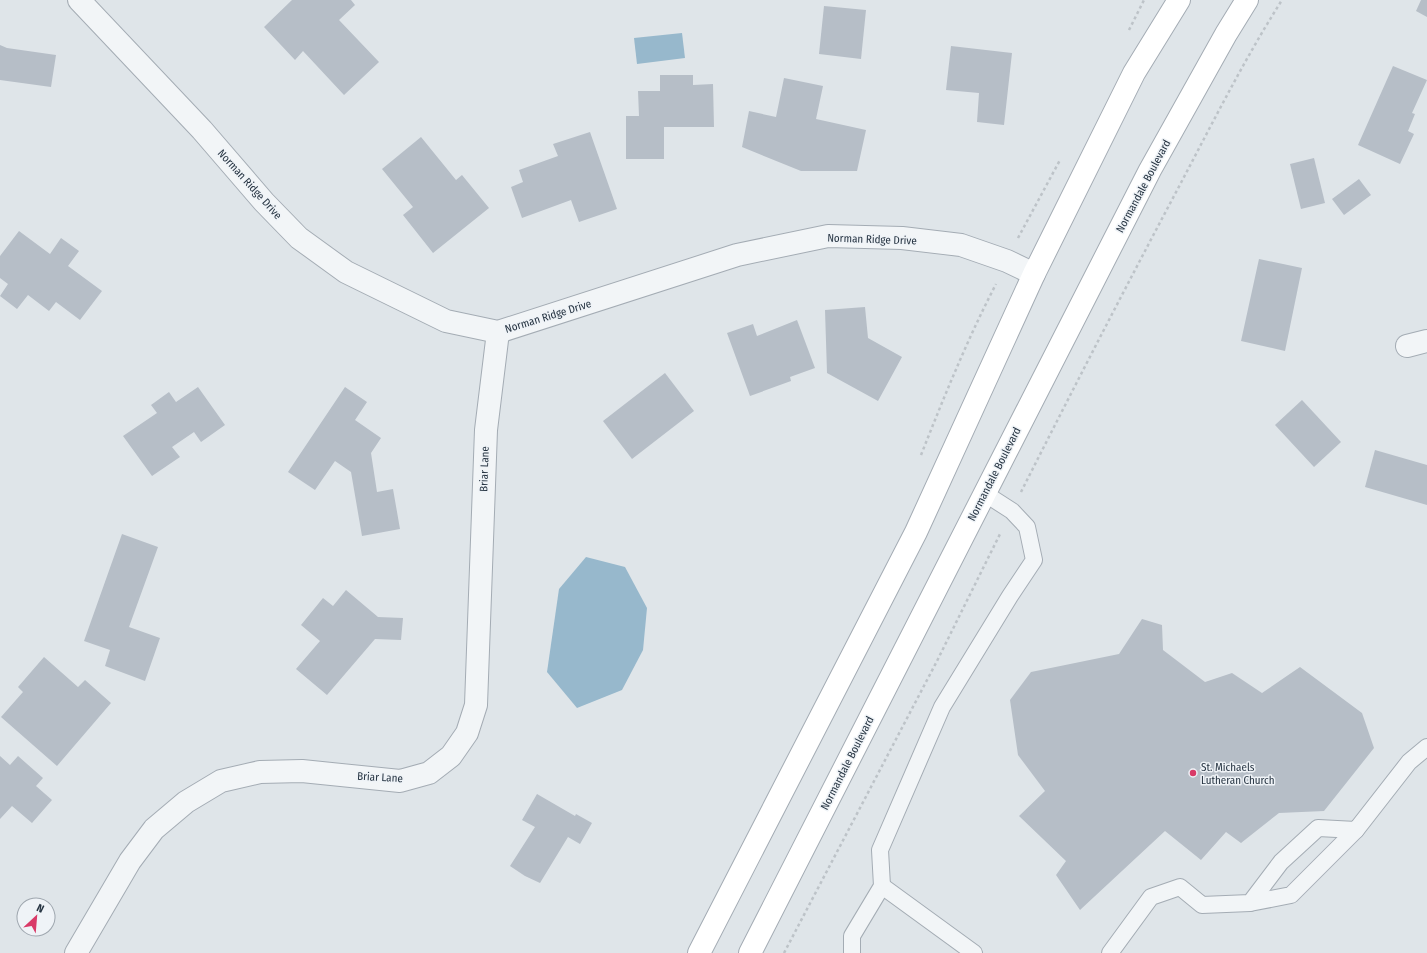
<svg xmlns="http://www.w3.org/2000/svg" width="1427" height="953" font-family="'Fira Sans Condensed',sans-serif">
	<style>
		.water { fill: #97b8cc }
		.building { fill: #b6bec7 }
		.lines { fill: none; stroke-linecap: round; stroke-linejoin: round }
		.lane-casing { stroke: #a4acb4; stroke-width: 18 }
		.street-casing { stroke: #a4acb4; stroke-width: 24 }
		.secondary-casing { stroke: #a4acb4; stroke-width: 24 }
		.path { stroke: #bdc3c8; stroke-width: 2.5; stroke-dasharray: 3 3; stroke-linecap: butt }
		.lane { stroke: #f2f5f7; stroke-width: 16 }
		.street { stroke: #f2f5f7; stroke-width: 22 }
		.secondary { stroke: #fff; stroke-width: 22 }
		.poi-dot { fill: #d93a68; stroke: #eff3f7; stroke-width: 1.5 }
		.labels { text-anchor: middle; stroke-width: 3; stroke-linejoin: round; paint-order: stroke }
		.street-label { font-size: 11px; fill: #263442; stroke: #eff3f7 }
		.poi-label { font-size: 11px; fill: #263442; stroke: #eff3f7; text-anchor: start }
	</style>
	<rect width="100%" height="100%" fill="#dfe5e9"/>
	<g class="water">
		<path d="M682 33 685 58 637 64 634 38Z"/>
		<path d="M586 557 625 567 647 608 643 650 622 690 577 708 547 672 559 589Z"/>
	</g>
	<g class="building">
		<path d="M292 0H351L355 5 339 20 379 62 344 95 303 51 295 60 264 27Z"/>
		<path d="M1421 0H1427V17L1416 11Z"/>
		<path d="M824 6 866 10 861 59 819 54Z"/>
		<path d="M0 45 7 48 56 55 51 87 0 80Z"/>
		<path d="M951 46 1012 53 1004 125 977 122 979 93 946 90Z"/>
		<path d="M1393 66 1427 80 1412 113 1415 114 1408 131 1414 134 1400 164 1358 145Z"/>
		<path d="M660 75H693V85L713 84 714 127H664V159H626V116H639L638 91H660Z"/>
		<path d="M784 78 823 86 816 119 866 130 857 171H801L742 147 749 111 776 117Z"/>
		<path d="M590 132 617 209 579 222 571 200 522 218 511 187 523 182 519 170 558 156 553 144Z"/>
		<path d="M421 137 456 180 462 175 489 208 433 253 403 215 413 207 382 169Z"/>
		<path d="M1314 158 1325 203 1301 209 1290 164Z"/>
		<path d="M1359 179 1371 195 1344 215 1332 199Z"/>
		<path d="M19 231 50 254 61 238 79 251 68 266 102 291 80 320 56 302 49 311 28 295 17 309 0 296 8 284 0 278V256Z"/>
		<path d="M1259 259 1302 268 1285 351 1241 341Z"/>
		<path d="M865 307 868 338 902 357 878 401 827 373 825 310Z"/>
		<path d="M797 320 815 368 790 377 791 381 750 396 727 333 753 324 757 336Z"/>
		<path d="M665 373 694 411 632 459 603 421Z"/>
		<path d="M198 387 225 425 201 442 194 432 172 447 180 457 152 476 123 436 157 413 151 405 169 392 176 402Z"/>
		<path d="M345 387 367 402 355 420 381 438 371 453 377 492 393 489 400 529 362 536 351 472 335 461 315 490 288 472Z"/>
		<path d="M1302 400 1341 442 1314 467 1275 425Z"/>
		<path d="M1375 450 1427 465V505L1365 487Z"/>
		<path d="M122 534 158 547 129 627 160 638 145 681 105 666 110 650 84 641Z"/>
		<path d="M346 590 378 617 403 618 401 640 375 639 327 695 296 669 320 641 301 625 323 598 333 606Z"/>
		<path d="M1142 619 1162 625 1163 650 1205 682 1232 673 1262 693 1300 667 1362 713 1374 748 1324 811 1279 813 1241 843 1226 832 1201 860 1165 831 1080 910 1056 875 1066 861 1019 816 1045 791 1018 755 1010 700 1031 672 1119 654Z"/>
		<path d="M44 657 78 687 85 680 111 703 57 766 1 717 23 692 18 687Z"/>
		<path d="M0 756 10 765 18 756 43 778 36 786 52 800 32 823 12 806 0 819Z"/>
		<path d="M537 794 575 816 576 814 592 823 580 844 568 837 540 883 525 876 510 866 535 827 522 820Z"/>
	</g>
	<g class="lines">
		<defs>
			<g id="lane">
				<path d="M882 886 974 953"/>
				<path d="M1250 903 1291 895 1356 830"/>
				<path d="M852 953V936L882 886 880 850 942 707 1010 596 1034 560 1027 527 1012 511 984 493"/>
				<path d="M1110 953 1151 897 1180 887 1202 905 1250 903 1281 862 1318 828 1356 830 1409 762 1427 747"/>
			</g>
			<g id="street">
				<path d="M79 0 202 130 264 202 299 238 346 272 446 321 498 332 737 255 828 236 902 238 961 245 1007 261 1034 274"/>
				<path d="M1407 346 1427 341"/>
				<path d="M76 953 130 861 154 829 186 802 221 781 260 772 302 771 400 781 429 773 451 756 467 733 476 705 486 430 498 332"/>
			</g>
			<g id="secondary">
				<path d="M699 953 916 532 1034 274 1134 73 1179 0"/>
				<path d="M750 953 1150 170 1226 34 1247 0"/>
			</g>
		</defs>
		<use href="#lane" class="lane-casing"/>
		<use href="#street" class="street-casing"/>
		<use href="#secondary" class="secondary-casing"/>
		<g class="path">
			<path d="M1129 30 1144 0"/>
			<path d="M1018 238 1060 160"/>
			<path d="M921 455C944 397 967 340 996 284"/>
			<path d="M1021 492C1071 393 1122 294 1174 196 1209 130 1242 63 1282 0"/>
			<path d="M784 953 937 661 1001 532"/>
		</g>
		<use href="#lane" class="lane"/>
		<use href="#street" class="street"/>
		<use href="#secondary" class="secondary"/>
	</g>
	<circle class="poi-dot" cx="1193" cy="773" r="4"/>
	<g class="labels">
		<g class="street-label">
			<text transform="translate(250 184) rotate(48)" y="4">Norman Ridge Drive</text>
			<text transform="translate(1143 186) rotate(-62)" y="4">Normandale Boulevard</text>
			<text transform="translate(872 239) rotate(2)" y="4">Norman Ridge Drive</text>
			<text transform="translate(548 316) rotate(-17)" y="4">Norman Ridge Drive</text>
			<text transform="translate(484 469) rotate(-88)" y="4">Briar Lane</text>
			<text transform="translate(994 474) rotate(-63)" y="4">Normandale Boulevard</text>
			<text transform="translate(847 763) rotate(-63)" y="4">Normandale Boulevard</text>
			<text transform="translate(380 777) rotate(3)" y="4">Briar Lane</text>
		</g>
		<g class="poi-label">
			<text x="1201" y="771">St. Michaels<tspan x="1201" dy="13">Lutheran Church</tspan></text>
		</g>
	</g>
	<g transform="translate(36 917) rotate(26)"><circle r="19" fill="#eff3f7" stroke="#9fa7af"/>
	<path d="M0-3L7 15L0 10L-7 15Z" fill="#d93a68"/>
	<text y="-6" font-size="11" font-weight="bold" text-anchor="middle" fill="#263442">N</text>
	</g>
</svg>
